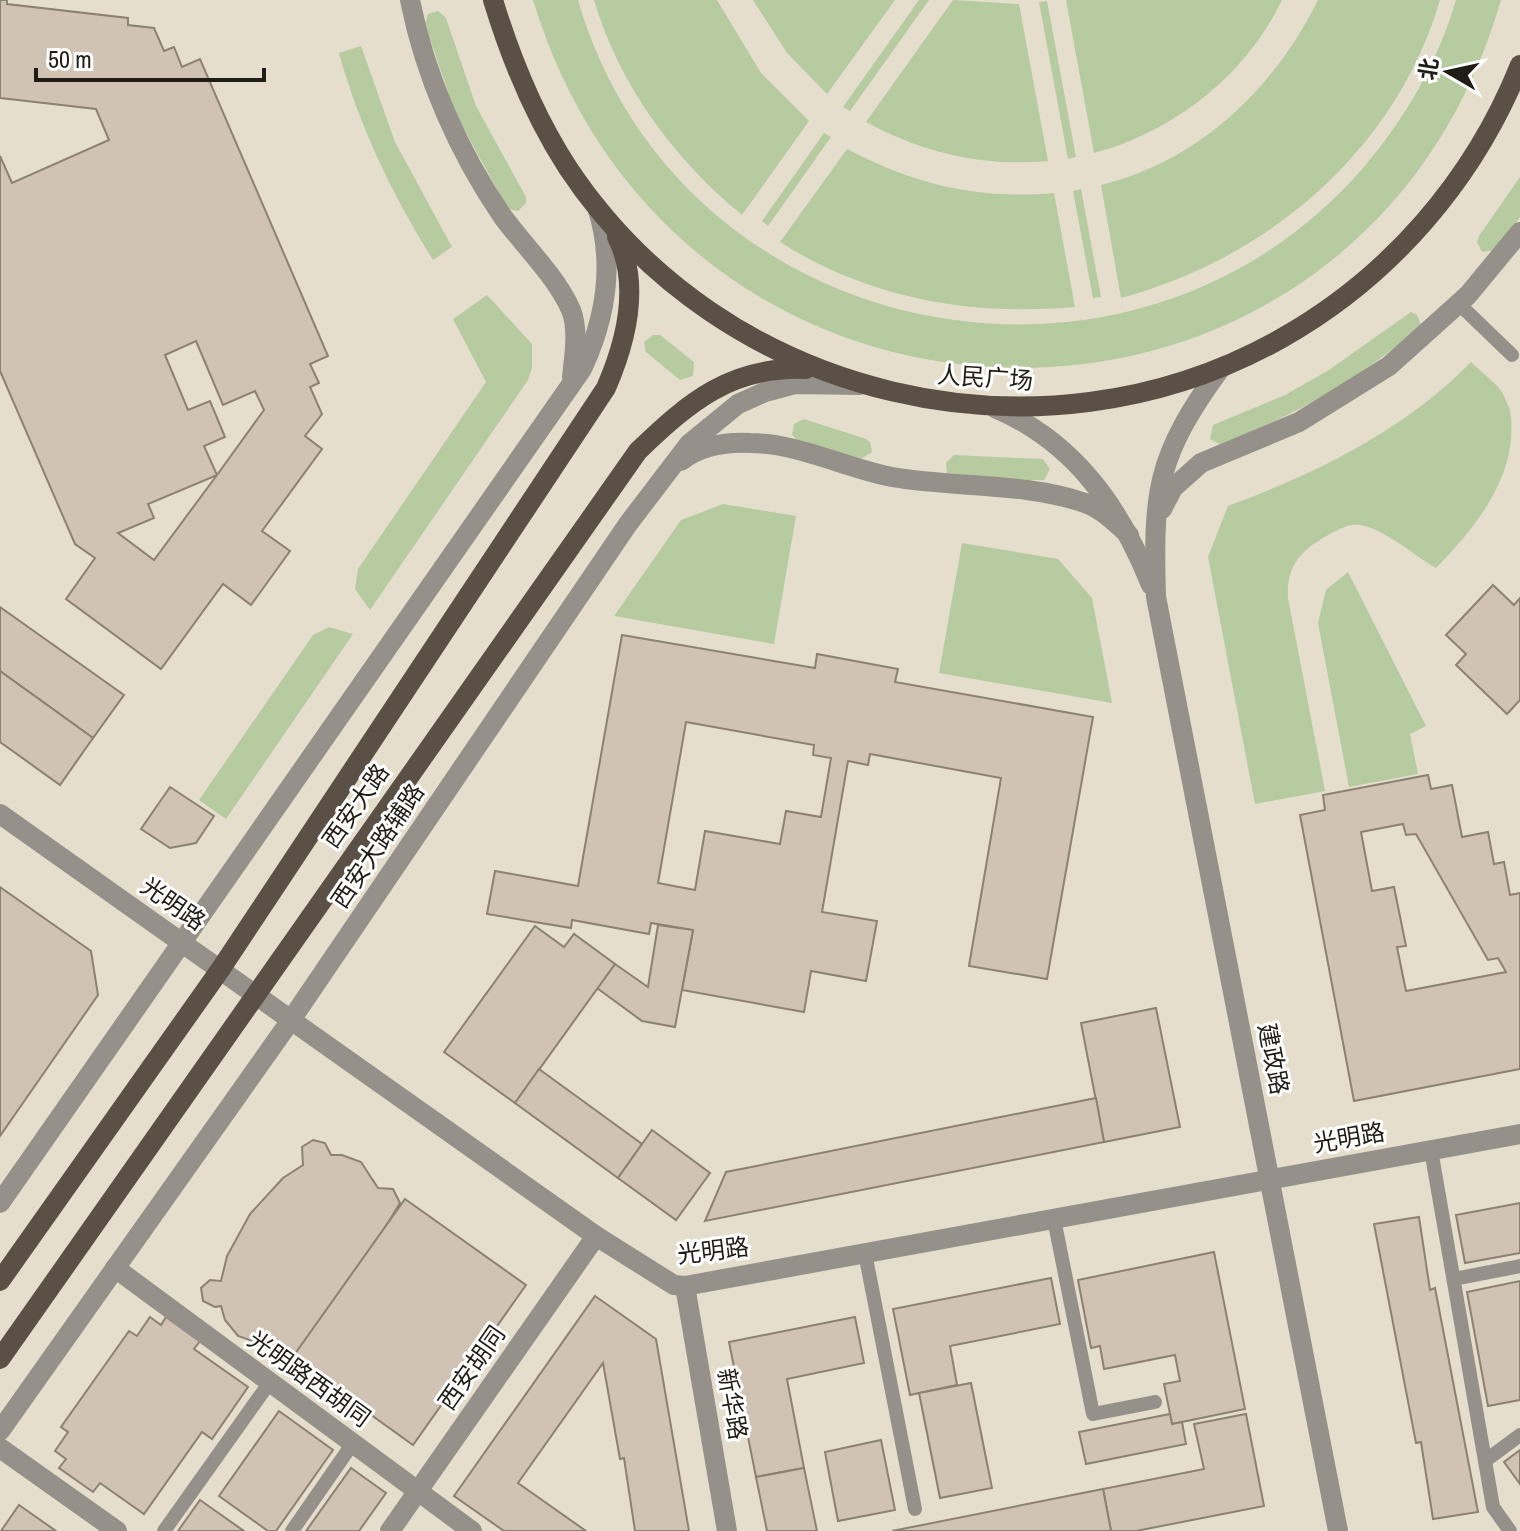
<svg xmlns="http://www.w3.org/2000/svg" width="1520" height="1531" font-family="'Archivo Narrow','Noto Sans SC',sans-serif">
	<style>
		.green { fill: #b6cba0 }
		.building { fill: #d0c3b3; stroke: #8d8173; stroke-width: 2; fill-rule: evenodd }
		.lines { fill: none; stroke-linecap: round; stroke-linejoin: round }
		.service { stroke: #96908a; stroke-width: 14 }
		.minor { stroke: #96908a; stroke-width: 20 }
		.tertiary { stroke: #96908a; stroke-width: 20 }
		.primary { stroke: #5a5046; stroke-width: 20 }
		.labels { text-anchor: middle; stroke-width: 6; stroke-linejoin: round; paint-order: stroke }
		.street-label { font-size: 24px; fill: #1f1d16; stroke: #fff }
	</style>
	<rect width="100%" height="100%" fill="#e5decc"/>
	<g class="green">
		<path d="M533 0H578C678 345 1130 437 1363 168 1405 119 1438 62 1456 0H1501C1359 492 681 489 533 0Z"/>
		<path d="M594 0H717L761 73 809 121 742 215C674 159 619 85 594 0Z"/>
		<path d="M753 0H895L827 94 787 53Z"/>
		<path d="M919 0H929L850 111 843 107Z"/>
		<path d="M953 0 1019 4 1048 161C983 167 923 153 866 122Z"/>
		<path d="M1066 0H1282C1247 74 1174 132 1094 153Z"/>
		<path d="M1318 0H1440C1396 150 1269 258 1121 298L1101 185C1199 161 1274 89 1318 0Z"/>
		<path d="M1047 1 1076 157 1068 159 1039 2Z"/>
		<path d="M438 11 446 18 476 106 526 197V203L518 211 508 209 456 115 425 24 428 14Z"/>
		<path d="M361 46 395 142 452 247 433 260C392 194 360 128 339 53Z"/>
		<path d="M824 133 831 137 768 226 762 221Z"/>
		<path d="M847 149C913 184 979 200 1054 193L1075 307C970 316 870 299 780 242Z"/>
		<path d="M1520 177V217L1496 250 1482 252 1477 242 1479 236Z"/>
		<path d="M1081 189 1101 297 1093 298 1073 191Z"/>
		<path d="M487 295 532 344V368L528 380 370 610 355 589 358 569 486 382 453 319Z"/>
		<path d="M1411 312 1417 315 1421 325C1360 380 1296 414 1221 445L1210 439 1213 425 1285 395 1329 370Z"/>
		<path d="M653 335H660L694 362 693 376 680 380 646 352 644 342Z"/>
		<path d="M1471 362C1480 371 1491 379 1499 388 1504 394 1507 403 1510 410 1520 474 1476 527 1436 568 1414 555 1389 533 1365 526 1351 522 1341 528 1330 534 1302 549 1286 565 1288 598L1325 791 1255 804 1208 557 1228 506C1315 474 1405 430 1471 362Z"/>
		<path d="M804 419 866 439 870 442 872 452 859 460 796 439 792 435 794 424Z"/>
		<path d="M954 455 1043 459 1050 469 1044 480H992L947 473 946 463Z"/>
		<path d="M723 504 796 516 774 644 614 616 681 520Z"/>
		<path d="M962 543 1058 559 1092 598 1112 703 939 673Z"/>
		<path d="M1348 572 1426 726 1410 734 1418 774 1349 787 1318 623 1326 590Z"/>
		<path d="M329 627 353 634 226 819 199 800 313 635Z"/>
	</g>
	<g class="building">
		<path d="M0 0H7V4L128 18V25L154 28 164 51 174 47 182 67 200 59 328 356 310 364 319 383 310 387 322 414 305 436 322 449 262 531 290 551 251 605 223 584 161 669 66 599 95 558 75 544 0 371V156L12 183 109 140 96 109 0 98ZM196 341 223 405 255 391 264 410 217 475 204 446 225 437 210 401 188 410 165 355ZM217 475 154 560 118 533 154 518 148 504Z"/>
		<path d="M1493 585 1514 605 1520 598V700L1507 714 1456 665 1466 654 1446 635Z"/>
		<path d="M0 607 124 695 93 738 0 671Z"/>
		<path d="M622 635 815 668 817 654 898 669 895 682 1093 717 1047 979 969 966 1001 778 870 754 868 765 848 761 822 912 877 921 866 981 811 971 804 1012 682 990 693 930 651 923 649 934 572 920 571 928 487 914 495 871 578 886ZM686 722 814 745 813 755 831 758 821 817 786 811 780 844 705 831 695 890 658 883Z"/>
		<path d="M0 671 93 738 60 785 0 742Z"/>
		<path d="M1428 775 1431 789 1452 785 1462 837 1488 832 1494 864 1504 862 1510 895 1520 893V1069L1354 1101 1300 815 1325 810 1323 795ZM1403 824 1406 835 1416 834 1488 960 1498 958 1506 972 1406 991 1397 947 1406 946 1394 887 1372 891 1361 832Z"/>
		<path d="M170 787 214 816 196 843 170 848 141 829Z"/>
		<path d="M0 887 91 951 98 995 0 1136Z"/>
		<path d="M658 925 693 930 675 1027 642 1021 597 988 615 964 648 987Z"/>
		<path d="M535 926 564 947 574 934 615 964 515 1103 444 1052Z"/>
		<path d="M1156 1008 1180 1127 1104 1142 1081 1023Z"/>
		<path d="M539 1069 642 1144 618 1178 515 1103Z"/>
		<path d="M1096 1098 1104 1142 705 1221 726 1172Z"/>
		<path d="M652 1130 710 1173 676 1220 618 1178Z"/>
		<path d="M313 1140 325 1143 331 1155H342L361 1162 378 1188 393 1189 400 1203 350 1285 297 1352 284 1357 277 1355 270 1343H258L238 1336 225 1320 221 1306 215 1307 203 1301 201 1288 210 1280 221 1281 227 1256 250 1214 283 1178 303 1165 302 1147Z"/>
		<path d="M405 1199 526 1285 413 1445 292 1358Z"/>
		<path d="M1520 1203V1253L1465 1263 1456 1215Z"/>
		<path d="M1419 1217 1430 1290 1435 1288 1478 1512 1433 1519 1421 1442 1416 1443 1374 1224Z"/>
		<path d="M1214 1252 1245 1409 1172 1424 1164 1384 1180 1381 1175 1355 1104 1369 1100 1346 1091 1348 1078 1280Z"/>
		<path d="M1051 1278 1060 1324 950 1346 957 1385 910 1395 893 1309Z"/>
		<path d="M1520 1281V1400L1488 1406 1467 1292Z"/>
		<path d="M595 1296 656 1339 689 1531H635L624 1458 620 1459 603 1363 518 1483 586 1531H504L454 1496Z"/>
		<path d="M150 1317 161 1325 166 1317 200 1341 194 1349 248 1387 212 1439 202 1432 144 1514 100 1483 93 1492 59 1468 66 1459 55 1451 68 1432 61 1427 129 1331 137 1336Z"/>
		<path d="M855 1317 864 1363 787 1379 804 1468 756 1477 729 1342Z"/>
		<path d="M971 1383 992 1488 940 1498 919 1393Z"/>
		<path d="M279 1411 333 1450 276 1531H268L219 1496Z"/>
		<path d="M1170 1414 1172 1424 1182 1422 1186 1444 1086 1464 1079 1432Z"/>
		<path d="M1246 1414 1264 1506 1136 1531H1111L1103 1489 1204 1469 1194 1424Z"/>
		<path d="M881 1440 895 1510 838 1521 825 1452Z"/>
		<path d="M1520 1450V1484L1504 1462Z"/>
		<path d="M351 1468 386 1493 359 1531H306Z"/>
		<path d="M804 1468 817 1531H767L756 1477Z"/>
		<path d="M1103 1489 1111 1531H892Z"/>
		<path d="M200 1500 244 1531H178Z"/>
		<path d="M19 1505 56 1531H1Z"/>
	</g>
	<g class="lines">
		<g class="service">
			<path d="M1459 304 1512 355"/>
			<path d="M1431 1150 1493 1507 1510 1531"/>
			<path d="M1054 1219 1093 1414 1155 1402"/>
			<path d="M865 1253 915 1509"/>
			<path d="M1454 1279 1520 1266"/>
			<path d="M1485 1461 1520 1435"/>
			<path d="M164 1531 270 1382"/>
			<path d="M292 1531 353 1443"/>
		</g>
		<g class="minor">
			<path d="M115 1268 472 1531"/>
			<path d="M0 1448 117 1531"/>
		</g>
		<g class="tertiary">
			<path d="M410 0C425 76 459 153 503 217 525 247 556 276 571 310 579 330 574 357 572 377"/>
			<path d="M1220 369C1156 457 1153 490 1156 597L1338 1531"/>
			<path d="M995 408C1074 442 1120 507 1151 585"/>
			<path d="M681 461C700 446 727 442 750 443 798 443 845 468 892 477 956 488 1024 482 1085 503 1102 509 1116 523 1129 535"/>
			<path d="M1162 509 1173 488 1201 463 1299 422 1389 366 1468 295 1520 232"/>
			<path d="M0 814 596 1236 674 1285 685 1286 1520 1134"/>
			<path d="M0 1203 582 369C607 316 615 263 597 207"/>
			<path d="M685 1286 727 1531"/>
			<path d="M0 1431 291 1020 628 524 689 444 738 404 765 392 795 384 860 385"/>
			<path d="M390 1531 596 1236"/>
		</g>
		<g class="primary">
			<path d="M493 0C511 59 534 116 568 168 722 400 1040 475 1282 338 1390 277 1474 180 1520 65"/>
			<path d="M0 1281 220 970 606 388C626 342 641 285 617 237"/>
			<path d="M0 1359 638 451C689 402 731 366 806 369"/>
		</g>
	</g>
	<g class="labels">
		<g class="street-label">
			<text transform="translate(985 378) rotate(4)" y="8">人民广场</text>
			<text transform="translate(356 806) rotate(-55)" y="8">西安大路</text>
			<text transform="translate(378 846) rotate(-56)" y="8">西安大路辅路</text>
			<text transform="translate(173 904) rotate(35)" y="8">光明路</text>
			<text transform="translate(1273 1059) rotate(79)" y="8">建政路</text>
			<text transform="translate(1349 1138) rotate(-10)" y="8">光明路</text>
			<text transform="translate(713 1251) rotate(-7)" y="8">光明路</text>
			<text transform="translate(472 1368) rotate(-55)" y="8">西安胡同</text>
			<text transform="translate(309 1379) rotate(36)" y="8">光明路西胡同</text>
			<text transform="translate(732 1404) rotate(80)" y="8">新华路</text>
		</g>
	</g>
	<g transform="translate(1448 72) rotate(279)" stroke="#ffffff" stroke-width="6" paint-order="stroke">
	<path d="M0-6L14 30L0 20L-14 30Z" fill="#1f1d16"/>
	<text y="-12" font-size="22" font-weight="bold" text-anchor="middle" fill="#1f1d16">北</text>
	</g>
	<path d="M36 68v12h228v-12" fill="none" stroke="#1f1d16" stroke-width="4"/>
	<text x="48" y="68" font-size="24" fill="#1f1d16" stroke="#ffffff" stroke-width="6" paint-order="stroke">50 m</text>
</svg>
